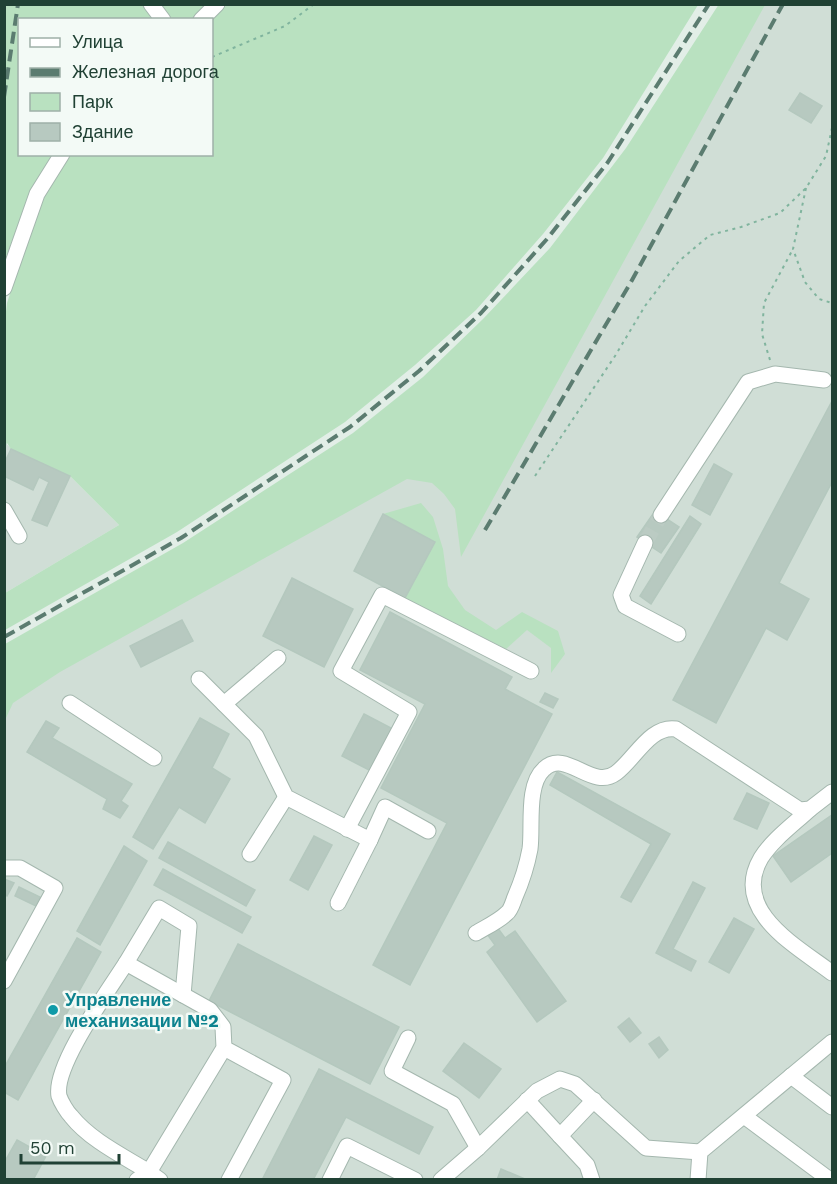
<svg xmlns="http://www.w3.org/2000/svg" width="837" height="1184" font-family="'Work Sans',sans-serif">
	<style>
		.built { fill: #d0ded6 }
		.green { fill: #b9e1c0 }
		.building { fill: #b7c9c0; stroke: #b4c8be; stroke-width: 1.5 }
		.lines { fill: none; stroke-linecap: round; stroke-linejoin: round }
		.minor-tunnel { stroke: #bbcbc3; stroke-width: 15; stroke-dasharray: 15 8; stroke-linecap: butt }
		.minor-casing { stroke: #a4b7ae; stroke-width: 17 }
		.path { stroke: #80b49e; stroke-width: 2; stroke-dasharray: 3 4.5; stroke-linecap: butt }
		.minor { stroke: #fff; stroke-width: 15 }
		.rail { stroke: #5b7c70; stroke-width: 4; stroke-dasharray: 12 6; stroke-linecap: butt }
		.culture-dot { fill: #0f9aa8; stroke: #f3faf6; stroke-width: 2 }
		.labels { text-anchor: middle; stroke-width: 5; stroke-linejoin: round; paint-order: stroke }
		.culture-label { font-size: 18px; font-weight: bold; fill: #0d838f; stroke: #f3faf6; text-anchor: start }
	</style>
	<rect width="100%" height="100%" fill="#e2eee7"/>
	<g class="built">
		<path d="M761 5H832V1179L5 1180V679L415 466Z"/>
		<path d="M4 442 12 449 70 476 119 525 5 593Z"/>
	</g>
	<g class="green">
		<path d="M719 4 765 5 461 557 455 509 444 494 432 483 407 479 60 672 13 703 5 720V644L183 543 353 433 423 377 483 319 550 248 626 148Z"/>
		<path d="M5 5H208L192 19 20 20V154L54 155 30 192 5 260Z"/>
		<path d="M227 5H698L603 158 543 234 476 310 415 365 345 422 177 532 5 630V593L119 525 70 476 11 449 7 443 5 448V320L7 303 42 197 70 155 212 154V20L208 19Z"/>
		<path d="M421 503 433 517 443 549 448 586 465 610 496 630 522 612 558 631 565 654 551 673V648L527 630 506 649 405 598 435 542 383 514Z"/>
	</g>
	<g class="building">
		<path d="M800 93 822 106 811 123 789 110Z"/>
		<path d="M832 401V482L779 583 809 599 787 640 766 628 716 723 673 700Z"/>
		<path d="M11 449 70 476 47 526 32 520 49 482 39 477 33 490 4 476V464Z"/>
		<path d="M714 464 732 474 710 515 692 505Z"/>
		<path d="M655 511 679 527 661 553 637 537Z"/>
		<path d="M383 514 435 542 405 598 354 571Z"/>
		<path d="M690 516 701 524 651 604 640 596Z"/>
		<path d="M292 578 353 609 324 667 263 636Z"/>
		<path d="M390 612 512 677 505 689 552 714 410 985 373 965 447 823 381 788 425 704 360 670Z"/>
		<path d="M182 620 193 641 141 667 130 646Z"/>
		<path d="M545 693 558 699 553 708 540 702Z"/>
		<path d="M364 714 393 729 371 771 342 756Z"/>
		<path d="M200 718 229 734 212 768 230 779 205 823 179 807 153 849 133 837Z"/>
		<path d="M46 721 59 728 52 738 132 784 121 801 128 806 120 818 103 809 107 799 27 752Z"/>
		<path d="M557 772 670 834 631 902 621 897 651 844 550 785Z"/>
		<path d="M747 793 769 803 757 829 734 819Z"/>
		<path d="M832 815V853L791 882 773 856Z"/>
		<path d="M314 836 332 845 308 890 290 880Z"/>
		<path d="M168 842 255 890 246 906 159 858Z"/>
		<path d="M124 846 147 861 100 945 77 931Z"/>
		<path d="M163 869 251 917 242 933 154 885Z"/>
		<path d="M4 879 14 883 7 896 4 894Z"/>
		<path d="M693 882 705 888 673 949 696 961 691 971 656 953Z"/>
		<path d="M19 887 40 897 36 906 15 896Z"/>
		<path d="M734 918 754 929 729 973 709 962Z"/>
		<path d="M497 927 505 938 515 931 566 1001 537 1022 487 952 495 945 487 934Z"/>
		<path d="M77 938 101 952 18 1100 4 1092V1068Z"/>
		<path d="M238 944 399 1027 370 1084 209 1001Z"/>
		<path d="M629 1018 641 1033 630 1042 618 1027Z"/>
		<path d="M659 1037 668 1050 659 1058 649 1044Z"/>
		<path d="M464 1043 501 1069 479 1098 443 1071Z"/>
		<path d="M319 1069 433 1127 419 1154 346 1117 313 1180H262Z"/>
		<path d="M17 1140 46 1156 33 1180H4V1163Z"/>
		<path d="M501 1169 525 1179V1180H497Z"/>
	</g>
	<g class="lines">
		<path class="minor-tunnel" d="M645 543 661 515"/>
		<defs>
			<g id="minor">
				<path d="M151 4 163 20"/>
				<path d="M201 20 217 4"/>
				<path d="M4 288 37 194 62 154"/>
				<path d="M4 510 19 536"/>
				<path d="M661 515 748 382 775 374 824 380"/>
				<path d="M645 543 621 595 625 606 678 634"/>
				<path d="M199 679 256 736 286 797 370 840 385 807 428 831"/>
				<path d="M70 703 154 758"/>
				<path d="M224 704 278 658"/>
				<path d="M810 809C794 824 773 839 761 858 730 911 798 947 832 973"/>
				<path d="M347 829 409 712 341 671 382 595 531 671"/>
				<path d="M250 854 286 797"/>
				<path d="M4 868H20L55 888 4 981"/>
				<path d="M338 903 370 840"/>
				<path d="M476 933C486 927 499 921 507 913 511 910 513 902 515 897 522 881 527 865 530 849 533 827 526 785 544 769 566 748 592 791 616 773 635 759 650 725 676 729L800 810 810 809 832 792"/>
				<path d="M126 963 159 908 189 926 183 995"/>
				<path d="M408 1038 392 1071 453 1104 478 1148"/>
				<path d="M224 1048 223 1027 210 1010 126 963C109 990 53 1066 59 1096 61 1102 67 1112 71 1116 90 1140 123 1156 149 1172L224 1048 283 1080 229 1180"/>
				<path d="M791 1076 832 1107"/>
				<path d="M527 1100 560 1136"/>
				<path d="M744 1116 830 1180"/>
				<path d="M137 1180 149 1172 160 1180"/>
				<path d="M330 1180 347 1146 415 1180"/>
				<path d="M441 1180 478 1148 537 1091 560 1079 575 1084 646 1148 700 1152"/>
				<path d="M592 1180 587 1165 560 1136 594 1100"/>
				<path d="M698 1180 700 1152 832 1042"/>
			</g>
		</defs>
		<use href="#minor" class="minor-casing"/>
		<g class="path">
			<path d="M212 57 285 26 314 4"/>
			<path d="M806 188 793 249 805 282 819 299 832 303"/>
			<path d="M770 360 762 334 764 303 793 249"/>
			<path d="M535 476 615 356 645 306 679 261 710 235 741 227 780 213 806 188 826 156 832 128"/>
		</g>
		<use href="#minor" class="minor"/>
		<g class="rail">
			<path d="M4 97 18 4"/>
			<path d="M485 530 631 282 783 4"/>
			<path d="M4 637 181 538 350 427 419 371 481 313 547 239 608 162 709 4"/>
		</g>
	</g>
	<circle class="culture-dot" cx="53" cy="1010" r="6"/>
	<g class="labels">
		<g class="culture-label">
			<text x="65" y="1006">Управление<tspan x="65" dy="21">механизации №2</tspan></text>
		</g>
	</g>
	<rect width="837" height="1184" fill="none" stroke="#204134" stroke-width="12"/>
	<rect x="18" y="18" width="195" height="138" fill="#f3faf6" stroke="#9fb0a8" stroke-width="1.5"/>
	<rect x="30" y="38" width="30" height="9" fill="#ffffff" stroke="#9fb0a8" stroke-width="1.5"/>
	<text x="72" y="48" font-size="18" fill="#204134">Улица</text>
	<rect x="30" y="68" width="30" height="9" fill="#5b7c70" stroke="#9fb0a8" stroke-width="1.5"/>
	<text x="72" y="78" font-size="18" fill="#204134">Железная дорога</text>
	<rect x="30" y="93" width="30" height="18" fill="#b9e1c0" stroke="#9fb0a8" stroke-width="1.5"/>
	<text x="72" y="108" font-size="18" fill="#204134">Парк</text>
	<rect x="30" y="123" width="30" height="18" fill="#b7c9c0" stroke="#9fb0a8" stroke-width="1.5"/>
	<text x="72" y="138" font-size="18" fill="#204134">Здание</text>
	<path d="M21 1154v9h98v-9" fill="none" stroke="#204134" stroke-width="3"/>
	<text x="30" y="1154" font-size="18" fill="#204134" stroke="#f3faf6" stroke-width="4.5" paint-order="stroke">50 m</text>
</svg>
